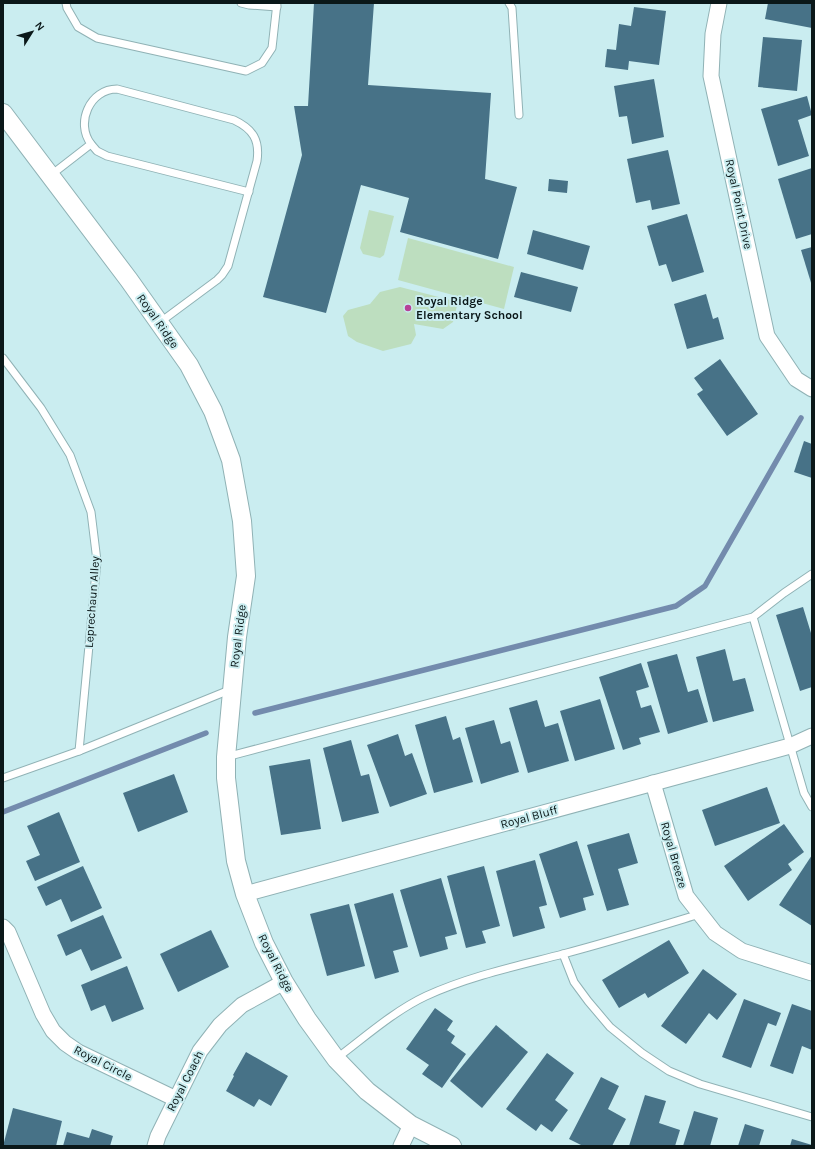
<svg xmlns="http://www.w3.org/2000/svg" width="815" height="1149" font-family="Karla,sans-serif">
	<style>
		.green { fill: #bddebf }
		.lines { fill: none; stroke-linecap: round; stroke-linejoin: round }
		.stream { stroke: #738bad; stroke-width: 5.5 }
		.building { fill: #477287 }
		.service-casing { stroke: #90b2b5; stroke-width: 9 }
		.minor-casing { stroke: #90b2b5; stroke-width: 17 }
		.tertiary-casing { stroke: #90b2b5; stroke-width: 20 }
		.service { stroke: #fff; stroke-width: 7 }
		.minor { stroke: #fff; stroke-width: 15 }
		.tertiary { stroke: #fff; stroke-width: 18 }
		.poi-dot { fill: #b74197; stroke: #caedf0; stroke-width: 1.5 }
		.labels { text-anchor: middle; stroke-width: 4; stroke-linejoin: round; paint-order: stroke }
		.street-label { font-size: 12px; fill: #0b1819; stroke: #caedf0 }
		.poi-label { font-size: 12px; font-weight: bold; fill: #0b1819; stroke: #caedf0; text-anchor: start }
	</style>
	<rect width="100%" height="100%" fill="#caedf0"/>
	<g class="green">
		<path d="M369 210 394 216 384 255 380 258 363 254 360 248Z"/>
		<path d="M408 238 514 267 504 309 398 280Z"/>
		<path d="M400 287 458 302 453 322 443 329 414 324 416 335 411 344 383 351 357 342 348 336 343 316 348 310 370 304 380 292Z"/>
	</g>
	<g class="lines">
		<g class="stream">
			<path d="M255 713 676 606 705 586 801 418"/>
			<path d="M3 812 206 733"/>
		</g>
	</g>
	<g class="building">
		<path d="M314 3H374L368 85 491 93 485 179 517 187 498 259 400 232 409 198 361 185 326 313 263 297 302 155 294 106H308Z"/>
		<path d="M768 3 812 4V28L765 19Z"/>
		<path d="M634 7 666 11 659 65 629 61 628 70 605 67 607 49 616 50 619 24 631 26Z"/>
		<path d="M763 37 802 40 797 91 758 87Z"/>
		<path d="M654 79 664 137 632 144 627 116 619 117 614 86Z"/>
		<path d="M807 96 812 115 798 120 809 156 778 166 761 109Z"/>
		<path d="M668 150 680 204 652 210 650 200 636 203 627 159Z"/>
		<path d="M812 168V234L796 239 778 179Z"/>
		<path d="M549 179 568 181 567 193 548 191Z"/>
		<path d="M687 214 704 272 672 282 666 264 659 266 647 226Z"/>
		<path d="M533 230 590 246 583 270 527 254Z"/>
		<path d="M812 247V286L801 250Z"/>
		<path d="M521 272 578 287 571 312 514 297Z"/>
		<path d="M706 294 713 319 718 317 724 339 687 349 674 304Z"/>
		<path d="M720 359 758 414 727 436 697 394 703 390 694 378Z"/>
		<path d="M804 441 812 444V478L794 472Z"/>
		<path d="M803 607 811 633 812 632V687L800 691 776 615Z"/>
		<path d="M725 649 733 681 745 678 754 711 713 722 696 657Z"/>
		<path d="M677 654 688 692 698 689 708 722 668 734 647 662Z"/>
		<path d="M641 663 649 687 636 691 641 708 651 705 660 732 639 738 641 744 623 750 599 677Z"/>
		<path d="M600 699 615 749 575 761 560 711Z"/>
		<path d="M537 700 545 727 558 723 569 761 528 773 509 708Z"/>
		<path d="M446 716 453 740 460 737 473 782 434 793 415 725Z"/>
		<path d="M494 720 501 744 510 741 519 772 481 784 465 728Z"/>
		<path d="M398 734 405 756 412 753 427 794 390 807 367 745Z"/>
		<path d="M351 740 361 776 369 774 379 813 342 822 323 748Z"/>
		<path d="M310 759 321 829 281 835 269 766Z"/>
		<path d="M174 774 188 812 138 832 123 793Z"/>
		<path d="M767 787 780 823 715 846 702 810Z"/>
		<path d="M59 812 80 862 35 881 26 861 40 855 27 826Z"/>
		<path d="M784 824 804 852 788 864 792 870 748 901 724 866Z"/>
		<path d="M629 833 638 863 618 869 629 905 607 911 587 845Z"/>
		<path d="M577 841 594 895 583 898 586 910 560 918 539 854Z"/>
		<path d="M812 855V926L779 905Z"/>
		<path d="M535 860 547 905 539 907 545 928 513 937 496 871Z"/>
		<path d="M83 866 102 908 71 922 61 899 46 906 37 887Z"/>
		<path d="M484 866 500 926 482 931 486 943 466 948 447 876Z"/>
		<path d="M441 878 457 934 445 937 448 949 420 957 400 890Z"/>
		<path d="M393 893 408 947 393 951 399 972 375 979 354 904Z"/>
		<path d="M349 904 365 966 327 976 310 914Z"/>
		<path d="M103 915 122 958 91 971 81 949 66 956 57 935Z"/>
		<path d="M211 930 229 967 178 992 160 954Z"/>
		<path d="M669 940 689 973 648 998 645 993 619 1008 602 980Z"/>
		<path d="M127 966 144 1009 112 1022 105 1005 91 1011 81 985Z"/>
		<path d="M703 969 737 994 717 1020 709 1013 686 1044 661 1026Z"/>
		<path d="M744 999 781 1013 776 1026 768 1023 751 1068 722 1057Z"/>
		<path d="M792 1004 812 1011V1050L802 1046 793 1074 770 1066Z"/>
		<path d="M435 1008 453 1021 447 1030 455 1036 451 1043 466 1054 442 1088 422 1074 429 1065 406 1049Z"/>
		<path d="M496 1025 528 1052 482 1108 450 1081Z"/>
		<path d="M246 1052 288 1076 271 1106 259 1099 254 1107 226 1091 234 1076 233 1075Z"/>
		<path d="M547 1053 574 1073 555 1100 568 1110 552 1132 541 1124 536 1131 506 1109Z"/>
		<path d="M601 1077 619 1086 608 1109 626 1119 612 1146H583L569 1139Z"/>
		<path d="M645 1095 666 1101 659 1123 680 1130 675 1146H629Z"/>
		<path d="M13 1108 62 1121 56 1146H3Z"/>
		<path d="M694 1111 718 1118 710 1146H683Z"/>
		<path d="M745 1124 764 1130 759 1146H738Z"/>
		<path d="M92 1129 113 1136 110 1146H63L67 1132 89 1138Z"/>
		<path d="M792 1139 812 1145V1146H790Z"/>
	</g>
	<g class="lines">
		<defs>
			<g id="service">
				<path d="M66 3 67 8 78 27 97 38 246 71 262 63 272 48 277 3"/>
				<path d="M241 3 249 5 277 7"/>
				<path d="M509 3 512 8 519 115"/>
				<path d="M91 144 97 151 107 156 249 192"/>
				<path d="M51 175 91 144C75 123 90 89 117 89L234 120C253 129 260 140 257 161L228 266 222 275 217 280 159 323"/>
				<path d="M3 358 41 408 70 455 91 512 97 561 79 751"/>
				<path d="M753 617 804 793 812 807"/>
				<path d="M226 757 753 617 784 593 812 574"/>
				<path d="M3 778 79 751 232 689"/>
				<path d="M563 954 574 982 588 1001 610 1027 642 1053 669 1071 700 1084 812 1117"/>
				<path d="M337 1058C365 1037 394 1011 426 996 470 976 517 966 563 954 609 942 654 928 700 914"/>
			</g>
			<g id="minor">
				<path d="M719 3 713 34 711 76 767 336 796 379 812 389"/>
				<path d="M653 783 686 896 715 933 742 951 812 973"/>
				<path d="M245 894 790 746 812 736"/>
				<path d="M3 927 8 932 43 1014 53 1031 65 1043 78 1052 176 1099"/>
				<path d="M155 1146 158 1136 200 1051 220 1025 242 1005 284 982"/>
				<path d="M401 1146 411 1125"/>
			</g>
			<path id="tertiary" d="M3 113 129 280 189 365 213 411 231 460 242 521 246 576 237 637 226 757V778L236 861 245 894 264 943 284 982 307 1019 336 1059 367 1091 411 1125 452 1146"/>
		</defs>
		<use href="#service" class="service-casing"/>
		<use href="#minor" class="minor-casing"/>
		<use href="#tertiary" class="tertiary-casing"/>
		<use href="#service" class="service"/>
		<use href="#minor" class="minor"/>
		<use href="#tertiary" class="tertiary"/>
	</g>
	<circle class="poi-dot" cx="408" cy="308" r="4"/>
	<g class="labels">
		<g class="street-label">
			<text transform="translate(739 204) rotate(78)" y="4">Royal Point Drive</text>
			<text transform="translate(158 321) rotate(55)" y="4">Royal Ridge</text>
			<text transform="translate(92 602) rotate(-86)" y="4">Leprechaun Alley</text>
			<text transform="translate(238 636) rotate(-83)" y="4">Royal Ridge</text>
			<text transform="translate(529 817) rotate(-15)" y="4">Royal Bluff</text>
			<text transform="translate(674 855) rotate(74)" y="4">Royal Breeze</text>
			<text transform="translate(276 963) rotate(63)" y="4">Royal Ridge</text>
			<text transform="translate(103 1063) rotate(27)" y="4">Royal Circle</text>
			<text transform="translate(185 1081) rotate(-63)" y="4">Royal Coach</text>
		</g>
		<g class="poi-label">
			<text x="416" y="305">Royal Ridge<tspan x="416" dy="14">Elementary School</tspan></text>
		</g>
	</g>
	<rect width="815" height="1149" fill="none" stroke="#0b1819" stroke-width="8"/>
	<g transform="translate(32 32) rotate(53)" stroke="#caedf0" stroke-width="3" paint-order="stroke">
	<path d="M0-3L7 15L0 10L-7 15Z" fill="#0b1819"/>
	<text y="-6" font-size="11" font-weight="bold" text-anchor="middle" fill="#0b1819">N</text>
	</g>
</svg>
